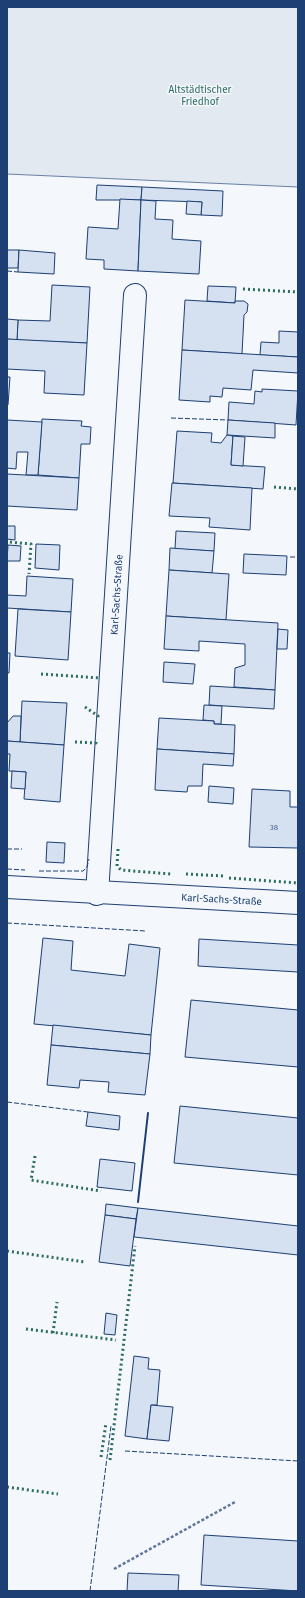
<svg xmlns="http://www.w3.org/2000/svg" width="305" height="1598" font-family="'Fira Sans',sans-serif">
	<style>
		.green { fill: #e3e9f0; stroke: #687fa3 }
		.building { fill: #d5e0f0; stroke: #1d3f73 }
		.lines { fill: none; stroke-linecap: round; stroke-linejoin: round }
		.street-casing { stroke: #1d3f73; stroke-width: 24 }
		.path { stroke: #5e769c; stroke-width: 2.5; stroke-dasharray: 3 2; stroke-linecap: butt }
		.street { stroke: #f4f7fb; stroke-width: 22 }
		.hedge { stroke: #2c6c60; stroke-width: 3; stroke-dasharray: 2 3; stroke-linecap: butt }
		.fence { stroke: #1d3f73; stroke-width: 1; stroke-dasharray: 5 2; stroke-linecap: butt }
		.wall { stroke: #1d3f73; stroke-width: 2 }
		.labels { text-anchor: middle; stroke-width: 3; stroke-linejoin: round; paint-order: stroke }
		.number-label { font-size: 8px; fill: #4b6792 }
		.park-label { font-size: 10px; fill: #2c6c60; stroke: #f4f7fb }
		.street-label { font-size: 10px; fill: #1d3f73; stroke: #f4f7fb }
	</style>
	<rect width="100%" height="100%" fill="#f4f7fb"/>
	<path class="green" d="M7 7H298V187L7 174Z"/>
	<g class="building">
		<path d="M97 185 142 187 141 200H96Z"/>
		<path d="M142 187 223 191 222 216 201 215 202 202 141 200Z"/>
		<path d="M120 199 141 200 138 271 104 269V260L86 259 88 227 118 229Z"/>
		<path d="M141 200 156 201 155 219 173 220 172 239 201 241 199 274 138 271Z"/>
		<path d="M187 201 202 202 201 215 186 214Z"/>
		<path d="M7 250H19L18 268H7Z"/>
		<path d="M19 250 55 253 54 274 18 272Z"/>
		<path d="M52 285 90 287 87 343 17 340 18 320 50 321Z"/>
		<path d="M208 286 236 287 235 303 207 301Z"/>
		<path d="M185 300 235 303V301H244L248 304 247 312 244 315 242 354 182 350Z"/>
		<path d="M7 319 18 320 17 340 7 339Z"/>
		<path d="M279 331 298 332V357L260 355 261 342 279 343Z"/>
		<path d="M7 339 87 343 84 395 44 393 45 371 7 369Z"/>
		<path d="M182 350 298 357V373L253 370 251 390 223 388 222 397 210 396V402L179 400Z"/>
		<path d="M7 377H10L8 405H7Z"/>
		<path d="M262 389 298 391 296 425 228 420 229 402 254 404 255 391 262 392Z"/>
		<path d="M42 419 82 421 81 426 91 427 90 444H81L79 478 38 475Z"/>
		<path d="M7 420 42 422 38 475H26L28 452H17L16 469 7 468Z"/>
		<path d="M228 420 275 423V438L227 435Z"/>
		<path d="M177 431 212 433 211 442 221 443 227 435 233 436 231 465 265 467 263 489 173 483Z"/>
		<path d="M233 436 245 437 243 466 231 465Z"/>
		<path d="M7 474 79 478 77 510 7 506Z"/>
		<path d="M172 483 252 488 250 530 209 527 210 518 169 516Z"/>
		<path d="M7 526H15V540L7 539Z"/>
		<path d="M176 531 215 533 214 551 175 549Z"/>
		<path d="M36 544 60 545 59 570 35 568Z"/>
		<path d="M8 545 21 546 20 561H7Z"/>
		<path d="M170 548 214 551 212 573 169 570Z"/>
		<path d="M244 554 287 556 286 575 243 573Z"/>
		<path d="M169 570 229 574 226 620 166 616Z"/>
		<path d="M27 576 73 579 71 612 7 608V595L26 596Z"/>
		<path d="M18 609 71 612 68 660 15 656Z"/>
		<path d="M166 616 278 623 275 690 234 687 235 668 245 665V644L199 641V651L164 649Z"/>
		<path d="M278 629 288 630 287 649H277Z"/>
		<path d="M7 653H10L9 673H7Z"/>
		<path d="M164 662 195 664 193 684 163 682Z"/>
		<path d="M210 686 275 690 274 709 209 705Z"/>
		<path d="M22 701 67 703 64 745 20 742Z"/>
		<path d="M204 705 222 706 221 724H214V721L203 720Z"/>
		<path d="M13 716H21L20 742 7 741V723Z"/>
		<path d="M159 718 214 721V724L235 725 234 754 157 749Z"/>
		<path d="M7 741 64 745 60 802 24 799 26 772 9 771 10 754H7Z"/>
		<path d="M157 749 234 754 233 766 203 764 202 786H188L187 792 155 790Z"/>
		<path d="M12 771 26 772 25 789 11 788Z"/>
		<path d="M209 786 234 788 233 804 208 802Z"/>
		<path d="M252 789 290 791V807H298V848L249 847Z"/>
		<path d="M47 842 65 843 64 863 46 862Z"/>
		<path d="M43 938 73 941 71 970 125 976 129 944 160 948 151 1035 34 1024Z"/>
		<path d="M199 939 298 945V972L198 966Z"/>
		<path d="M191 1000 298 1010V1067L185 1057Z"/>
		<path d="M53 1025 151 1035 150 1054 51 1045Z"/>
		<path d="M51 1045 150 1054 145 1095 108 1092 109 1082 80 1080 79 1088 47 1085Z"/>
		<path d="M180 1106 298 1118V1175L174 1163Z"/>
		<path d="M88 1112 120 1116 119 1130 86 1126Z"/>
		<path d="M100 1159 135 1163 132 1191 97 1187Z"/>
		<path d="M106 1204 138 1208 136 1219 105 1215Z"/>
		<path d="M138 1208 298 1226V1255L134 1237Z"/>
		<path d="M105 1215 136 1219 130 1266 99 1262Z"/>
		<path d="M106 1313 117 1315 115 1335 104 1334Z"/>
		<path d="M134 1356 149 1358 148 1369 160 1370 157 1405H151L147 1439 125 1436Z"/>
		<path d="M151 1405 173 1407 169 1441 147 1439Z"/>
		<path d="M204 1535 298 1541V1591L201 1585Z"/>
		<path d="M128 1573 179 1575 178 1591H127Z"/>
	</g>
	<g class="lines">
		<defs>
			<g id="street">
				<path id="s1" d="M7 887 298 903"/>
				<path id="s2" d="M97 894 135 295"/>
			</g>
		</defs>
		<use href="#street" class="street-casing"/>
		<path class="path" d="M114 1569 235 1502"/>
		<use href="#street" class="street"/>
		<g class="hedge">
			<path d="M243 289 298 292"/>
			<path d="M274 487 298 489"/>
			<path d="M10 542 31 544 29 574"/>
			<path d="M41 674 100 678"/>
			<path d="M85 707 98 716V718"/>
			<path d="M75 742 96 743V740"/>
			<path d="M118 849 117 866 121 870 171 874"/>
			<path d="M186 874 224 876"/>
			<path d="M229 878 298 883"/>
			<path d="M35 1156 31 1180 101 1191"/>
			<path d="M7 1251 85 1262"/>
			<path d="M26 1329 116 1340"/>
			<path d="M53 1333 57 1302"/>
			<path d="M101 1457 106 1423"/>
			<path d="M110 1460 135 1246"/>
			<path d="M7 1487 58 1494"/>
		</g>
		<g class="fence">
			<path d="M7 271 18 272"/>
			<path d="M171 418 228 420"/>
			<path d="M290 557H298"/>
			<path d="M7 849H22"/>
			<path d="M7 869 25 870"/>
			<path d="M39 871H83L87 867 89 859"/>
			<path d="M7 923 146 931"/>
			<path d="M7 1102 88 1112"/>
			<path d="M125 1451 298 1461"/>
			<path d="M90 1591 111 1426"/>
		</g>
		<path class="wall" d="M138 1202 148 1113"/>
	</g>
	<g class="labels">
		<g class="number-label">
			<text x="274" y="830">38</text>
		</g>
		<g class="park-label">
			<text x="200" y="93">Altstädtischer<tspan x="200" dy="12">Friedhof</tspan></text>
		</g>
		<g class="street-label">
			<text dy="4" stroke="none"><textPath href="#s2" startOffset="300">Karl-Sachs-Straße</textPath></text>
			<text dy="4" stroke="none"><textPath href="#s1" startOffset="215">Karl-Sachs-Straße</textPath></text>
		</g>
	</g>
	<rect width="305" height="1598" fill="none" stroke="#1d3f73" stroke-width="16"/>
</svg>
